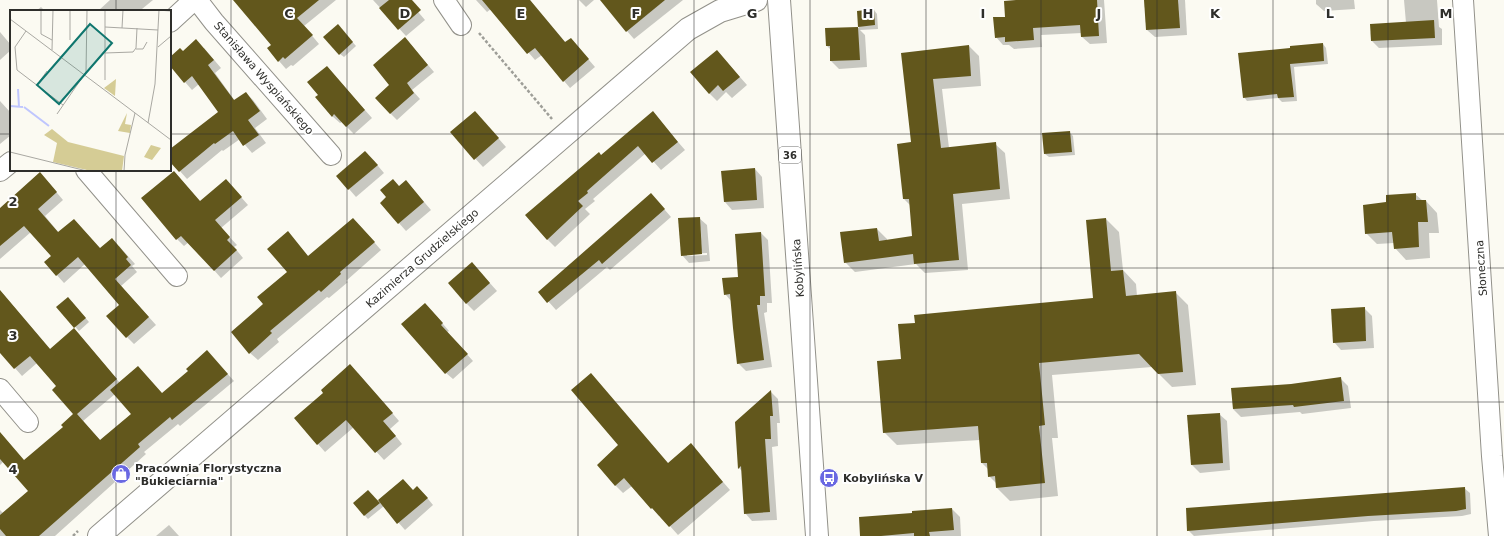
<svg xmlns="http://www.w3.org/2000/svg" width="1504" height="536" font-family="'DejaVu Sans',sans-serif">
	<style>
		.shadow { fill: #0003; fill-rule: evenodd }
		.building { fill: #62571c }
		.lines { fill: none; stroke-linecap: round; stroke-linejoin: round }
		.street-casing { stroke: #92918a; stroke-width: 22 }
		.secondary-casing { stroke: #92918a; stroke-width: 24 }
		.primary-casing { stroke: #92918a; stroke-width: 24 }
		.path { stroke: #9e9e98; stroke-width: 2.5; stroke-dasharray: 3 2; stroke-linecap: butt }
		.street { stroke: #fff; stroke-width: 20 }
		.secondary { stroke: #fff; stroke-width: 22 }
		.primary { stroke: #fff; stroke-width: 22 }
		.grid { fill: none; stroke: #2e2e2b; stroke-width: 1; stroke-opacity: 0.55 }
		.labels { text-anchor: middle; stroke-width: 4; stroke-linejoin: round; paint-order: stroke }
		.shield { fill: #fff; stroke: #6d6d6b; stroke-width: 1 }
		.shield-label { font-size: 10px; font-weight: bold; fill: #2e2e2b }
		.street-label { font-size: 11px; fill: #2e2e2b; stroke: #fff }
		.poi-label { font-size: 11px; font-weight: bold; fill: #2e2e2b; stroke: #fff; text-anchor: start }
		.inset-river { fill: none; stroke: #bfc6fe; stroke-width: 2 }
		.inset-road { fill: none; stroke: #a9a8a2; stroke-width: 1 }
		.view { fill: #0f766e; fill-opacity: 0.15; stroke: #0f766e; stroke-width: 2 }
		.inset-edge { fill: none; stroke: #2e2e2b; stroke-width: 2 }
		.grid-label { font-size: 13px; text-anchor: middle; font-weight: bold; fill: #2e2e2b; stroke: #fff; stroke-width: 4; stroke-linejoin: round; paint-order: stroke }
	</style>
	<rect width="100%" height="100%" fill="#fbfaf2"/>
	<g class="shadow">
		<path d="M110 0H153L142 9 144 11H98Z"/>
		<path d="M237 0H336L304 26 319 44 293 66 291 65 286 69 279 61 272 45Z"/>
		<path d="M373 0H408L425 20 406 36Z"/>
		<path d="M476 0H530L566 43 571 39 595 67 570 88 542 55 535 60 491 9 487 12Z"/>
		<path d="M579 0H594L586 7Z"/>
		<path d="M619 0H683L634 39 627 31Z"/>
		<path d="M1029 0H1104L1107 43 1090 44 1082 37V33L1041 35 1042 47 1014 49 1009 45H1003L996 37 1006 18Z"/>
		<path d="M1145 0H1185L1187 35 1155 37 1147 30Z"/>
		<path d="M1316 0H1354L1355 9 1324 11 1316 4Z"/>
		<path d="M1404 0H1437L1439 27 1442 29V45L1379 48 1372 41 1406 23Z"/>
		<path d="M41 7 45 11H36Z"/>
		<path d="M874 10 877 14 878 29 860 30 865 35 867 67 839 69 831 61V50L827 46 826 29 859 28 858 12Z"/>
		<path d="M341 29 356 46 344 57 340 54Z"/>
		<path d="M0 32 11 45V50L0 60Z"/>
		<path d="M1323 44 1326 48 1328 64 1294 67 1297 101 1282 102 1278 98 1247 101 1244 97 1292 49Z"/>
		<path d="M411 45 434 72 412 90 420 99 397 120 390 113 391 85Z"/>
		<path d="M969 46 979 56 981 86 942 89 949 148 995 144 1005 153 1010 199 962 204 968 270 925 273 916 264 855 272 845 262 877 229 887 239V241L913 237 910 205 904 199 912 143 902 54Z"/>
		<path d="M204 48 221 68 215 73 235 101 246 93 253 100 267 119 255 128 266 143 252 153 240 139 223 151 222 150 187 179 170 160V150L220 112 199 84 192 90 185 82 170 65V58L183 52Z"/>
		<path d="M724 59 747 85 732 98 726 92 717 101 709 93Z"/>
		<path d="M327 67 372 118 354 134 342 122 340 123 332 116 320 95Z"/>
		<path d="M0 101 11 113V135L0 144Z"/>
		<path d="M475 112 506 147 483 167 451 132Z"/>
		<path d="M653 113 685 150 661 170 646 153 593 199 595 201 585 209 590 214 555 247 547 239 601 156Z"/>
		<path d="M1069 132 1073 136 1075 155 1049 157 1045 154Z"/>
		<path d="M373 160 384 173 356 197 349 189Z"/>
		<path d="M755 169 762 177 764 208 732 210 725 202 722 172Z"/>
		<path d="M226 180 248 205 221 228 237 245 234 247 243 258 221 278 189 242 184 246 177 239 201 202Z"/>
		<path d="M47 181 63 200 45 216 59 233 100 249 119 246 135 264 132 266 137 272 121 286 156 325 134 344 127 337 120 305 85 264 64 283 45 262 52 257 31 232 0 259V211Z"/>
		<path d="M400 187 413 189 431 210 406 231 381 203Z"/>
		<path d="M1415 194 1423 201H1426L1437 213 1439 233H1429L1430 258 1406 260 1395 248 1394 243 1377 244 1366 233 1387 203Z"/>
		<path d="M658 202 671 217 610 270 607 267 556 310 540 292Z"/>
		<path d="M699 218 707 225 710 261 689 263 682 255ZM707 253V255L687 256V254Z"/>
		<path d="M1106 219 1119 232 1123 270 1136 284 1137 296 1175 292 1188 305 1196 385 1172 387 1152 367 1052 375 1058 438H1052L1058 496 1010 501 997 488V484L989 476V470L982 463 980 440 897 445 884 432 902 360 916 324 1094 299Z"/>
		<path d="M360 226 381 250 346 281 348 282 329 298 327 297 277 339 279 342 258 360 250 353 264 304 288 272V233L309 257Z"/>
		<path d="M761 233 768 240 772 303H767V312L764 313 772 367 746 371 738 363 732 302 725 294 739 277Z"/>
		<path d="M479 271 497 291 474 311 466 303Z"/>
		<path d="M3 294 51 350 81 337 120 383 163 394 214 359 234 381 180 426 178 424 144 452 146 454 55 536H0V510L3 513 29 491 3 462 0 465V433L24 461 64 427 75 414 57 386 37 363 22 376 0 351V296ZM115 394 132 415 101 441 83 421Z"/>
		<path d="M72 302 89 322 79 331 58 307Z"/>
		<path d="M1364 308 1372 316 1374 348 1341 350 1334 342Z"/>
		<path d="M431 310 449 331 447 332 473 361 453 379 446 373Z"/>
		<path d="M358 373 399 421 390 429 402 444 384 460 354 427 325 452 295 418Z"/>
		<path d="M1340 378 1348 386 1351 408 1302 414 1300 412 1241 417 1233 409 1232 389 1291 385Z"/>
		<path d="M771 392 778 399 780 423H777L778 446 772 447 777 520 752 521 745 513 742 471 739 468 736 422Z"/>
		<path d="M1219 414 1227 421 1230 470 1200 473 1192 465 1188 416Z"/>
		<path d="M620 445 668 464 698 453 730 490 678 535 660 515 659 516 652 508 632 486 623 493 615 485Z"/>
		<path d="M403 480 413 491 424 494 433 505 405 530 384 506 368 519 354 504 378 502Z"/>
		<path d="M1464 488 1470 493 1471 514 1462 516 1374 521 1194 536 1188 530Z"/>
		<path d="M952 509 960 517 961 536H861Z"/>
		<path d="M169 525 179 536H156Z"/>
	</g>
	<g class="building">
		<path d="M233 0H319L297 18 313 35 285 59 283 57 278 62 267 48 271 45Z"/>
		<path d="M389 0H412L421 10 398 30 379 8Z"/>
		<path d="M482 0H530L565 42 571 38 589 59 563 82 535 48 527 54Z"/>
		<path d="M600 0H665L626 32Z"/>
		<path d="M1016 0H1097L1099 36 1081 37 1080 25 1033 28 1034 40 1005 42V37L995 38 993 17H1005L1004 1Z"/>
		<path d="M1144 0H1178L1180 28 1146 30Z"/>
		<path d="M874 9 875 25 858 27 857 11Z"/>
		<path d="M1434 20 1435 38 1371 41 1370 24Z"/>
		<path d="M338 24 353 42 339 55 323 37Z"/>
		<path d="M858 27 860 60 830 61V46H826L825 28Z"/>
		<path d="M405 37 428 65 407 83 414 93 390 114 375 98 389 85 373 65Z"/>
		<path d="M196 39 214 60 208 65 234 100 246 92 260 111 248 120 259 135 243 146 233 131 215 144 214 143 179 172 170 162V149L218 112 192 76 184 83 170 66V57L180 48 183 51Z"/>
		<path d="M1323 43 1324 61 1290 64 1294 97 1278 98 1277 94 1243 98 1238 53 1290 48V46Z"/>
		<path d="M969 45 971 76 933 79 941 148 996 142 1000 189 953 194 959 260 914 264 913 254 844 263 840 232 877 228 879 241 912 236 909 199H903L897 144 911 142 901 53Z"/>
		<path d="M717 50 740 77 723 91 718 85 709 94 690 72Z"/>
		<path d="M327 66 365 110 346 127 334 114 332 117 315 97 318 95 307 82Z"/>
		<path d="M475 111 499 138 474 160 450 132Z"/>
		<path d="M653 111 678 142 652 163 638 146 587 191 588 193 578 201 583 206 547 240 525 215 599 152 601 155Z"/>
		<path d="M1070 131 1072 152 1044 154 1042 133Z"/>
		<path d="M365 151 378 165 348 190 336 176Z"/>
		<path d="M755 168 757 200 724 202 721 171Z"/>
		<path d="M174 171 200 201 226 179 242 197 215 220 230 237 227 240 237 250 214 271 181 236 176 240 141 198Z"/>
		<path d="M40 172 57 192 38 209 58 232 74 219 100 248 112 238 128 257 126 259 131 265 115 279 149 317 126 338 106 316 119 305 78 257 56 276 44 262 51 256 24 226 0 246V208Z"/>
		<path d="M393 179 399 186 406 180 424 202 398 224 380 203 386 197 380 190Z"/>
		<path d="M651 193 665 209 602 264 599 260 547 303 538 292Z"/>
		<path d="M1416 193V200H1426L1428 222H1418L1419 247 1394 249 1392 232 1365 234 1363 205 1386 202V195Z"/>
		<path d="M700 217 702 254 681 256 678 218Z"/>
		<path d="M353 218 375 242 340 272 341 274 321 292 319 290 270 331 272 333 249 354 231 332 263 304 257 297 287 272 267 249 288 231 308 256Z"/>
		<path d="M1106 218 1111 271 1123 270 1126 296 1176 291 1183 372 1158 374 1139 354 1039 363 1045 425 1039 426 1045 483 996 488 995 476 988 477 987 463H981L978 426 883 433 877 361 901 359 898 324 915 323 914 315 1093 298 1086 220Z"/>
		<path d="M761 232 765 296H760V305H757L764 360 737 364 733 328 730 294 724 295 722 278 738 277 735 234Z"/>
		<path d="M472 262 490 283 466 304 448 283Z"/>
		<path d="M0 290 50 349 74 328 117 379 77 414 100 440 131 414 110 390 138 366 162 393 188 371 186 369 207 350 228 374 172 420 170 417 138 444 140 447 39 536H6L0 529V515L28 491 0 459V432L24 460 63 427 61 425 73 414 52 390 56 386 30 356 14 369 0 353Z"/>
		<path d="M68 297 86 318 74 328 56 307Z"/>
		<path d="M425 303 443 323 441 325 468 354 445 374 401 324Z"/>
		<path d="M1365 307 1366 341 1333 343 1331 309Z"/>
		<path d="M350 364 393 413 383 421 396 436 375 453 346 420 317 445 294 418 323 393 321 390Z"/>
		<path d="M591 373 668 463 691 443 723 482 669 527 652 508 651 509 624 478 615 486 597 465 618 445 571 390Z"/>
		<path d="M1341 377 1344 401 1294 407 1293 405 1233 409 1231 388 1291 384Z"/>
		<path d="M771 390 773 416H770L771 439H765L770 512 744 514 741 466 738 469 735 422Z"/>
		<path d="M1220 413 1223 463 1191 465 1187 415Z"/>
		<path d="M403 479 413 490 417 486 428 498 397 524 378 500Z"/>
		<path d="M1465 487 1466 509 1456 511 1368 516 1187 531 1186 508Z"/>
		<path d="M368 490 380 503 364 516 353 503Z"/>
		<path d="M952 508 954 530 929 532 930 536H914V533L881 536H860L859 517 912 513V511Z"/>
	</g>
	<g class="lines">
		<defs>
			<g id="street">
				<path d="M197 0 214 22 331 155"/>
				<path d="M444 0 461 25"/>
				<path d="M1463 0 1492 456 1499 536"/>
				<path d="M170 22 194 0"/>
				<path d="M86 170 177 276"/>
				<path d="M0 171 11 162"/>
				<path d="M0 389 28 422"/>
			</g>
			<path id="secondary" d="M99 536 688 29 720 11 756 0"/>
			<path id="primary" d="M779 0 817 536"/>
		</defs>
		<use href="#street" class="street-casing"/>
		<use href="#secondary" class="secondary-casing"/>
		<use href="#primary" class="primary-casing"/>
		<g class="path">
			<path d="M479 33 552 119"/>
			<path d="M73 536 78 531"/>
		</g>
		<use href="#street" class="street"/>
		<use href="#secondary" class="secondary"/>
		<use href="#primary" class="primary"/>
	</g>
	<path class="grid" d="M116 0V11M231 0V536M347 0V536M463 0V536M578 0V536M694 0V536M810 0V536M926 0V536M1041 0V536M1157 0V536M1273 0V536M1388 0V536M0 134H11M170 134H1504M116 170V536M0 268H1504M0 402H1504"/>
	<defs>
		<symbol id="shop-disc" viewBox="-11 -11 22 22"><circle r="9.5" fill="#6968e2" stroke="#fff"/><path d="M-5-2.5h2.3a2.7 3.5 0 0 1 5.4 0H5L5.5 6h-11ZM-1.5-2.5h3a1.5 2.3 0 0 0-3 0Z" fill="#fff"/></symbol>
		<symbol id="bus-disc" viewBox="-11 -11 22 22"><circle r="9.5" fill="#6968e2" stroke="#fff"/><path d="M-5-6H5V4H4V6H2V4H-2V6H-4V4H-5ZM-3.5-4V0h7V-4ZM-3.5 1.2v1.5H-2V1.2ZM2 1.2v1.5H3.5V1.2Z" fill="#fff"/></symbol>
	</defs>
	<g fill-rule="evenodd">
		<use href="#shop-disc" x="110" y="463" width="22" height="22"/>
		<use href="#bus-disc" x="818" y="467" width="22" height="22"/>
	</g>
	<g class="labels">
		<rect class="shield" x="779" y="147" width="22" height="16" rx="3"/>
		<g class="shield-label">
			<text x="790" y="159">36</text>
		</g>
		<g class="street-label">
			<text transform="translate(264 78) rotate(49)" y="4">Stanisława Wyspiańskiego</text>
			<text transform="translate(422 258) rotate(-41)" y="4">Kazimierza Grudzielskiego</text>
			<text transform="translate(798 268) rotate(-94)" y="4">Kobylińska</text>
			<text transform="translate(1481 268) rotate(-94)" y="4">Słoneczna</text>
		</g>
		<g class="poi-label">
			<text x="135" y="472">Pracownia Florystyczna<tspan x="135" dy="13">"Bukieciarnia"</tspan></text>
			<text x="843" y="482">Kobylińska V</text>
		</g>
	</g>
	<g transform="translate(10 10)">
		<rect width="161" height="161" fill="#fbfaf2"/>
		<path d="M106 69 105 86 94 78ZM117 103 115 114 121 115 120 123 108 121ZM42 119 58 132 114 146 112 161H81L43 152 47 133 34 125ZM141 135 151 138 142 150 134 147Z" fill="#d5cc95"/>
		<path class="inset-river" d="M8 79 9 97M0 96 13 97M14 97 39 116"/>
		<path class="inset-road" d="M31 0V24L42 30M60 0V30M95 0V70M147 0 161 1M0 9 161 130M95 17 148 20M112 18 113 0M16 21 5 37 7 60 53 95M148 37 161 26M126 39H133L137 32M42 40 43 0M95 43 123 42 126 38 127 18M27 75 37 61M47 104 76 62 77 0M138 113 145 74 149 0M0 142 77 161M114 161 115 145 125 103"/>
		<path class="view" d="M80 14 102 33 49 94 27 75Z"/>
		<rect width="161" height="161" class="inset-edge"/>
	</g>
	<g class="grid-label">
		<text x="289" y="18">C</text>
		<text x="405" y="18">D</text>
		<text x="521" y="18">E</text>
		<text x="636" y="18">F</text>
		<text x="752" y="18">G</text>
		<text x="868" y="18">H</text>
		<text x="983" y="18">I</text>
		<text x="1099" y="18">J</text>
		<text x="1215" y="18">K</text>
		<text x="1330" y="18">L</text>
		<text x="1446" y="18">M</text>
		<text x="13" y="206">2</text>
		<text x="13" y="340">3</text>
		<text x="13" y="474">4</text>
	</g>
</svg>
